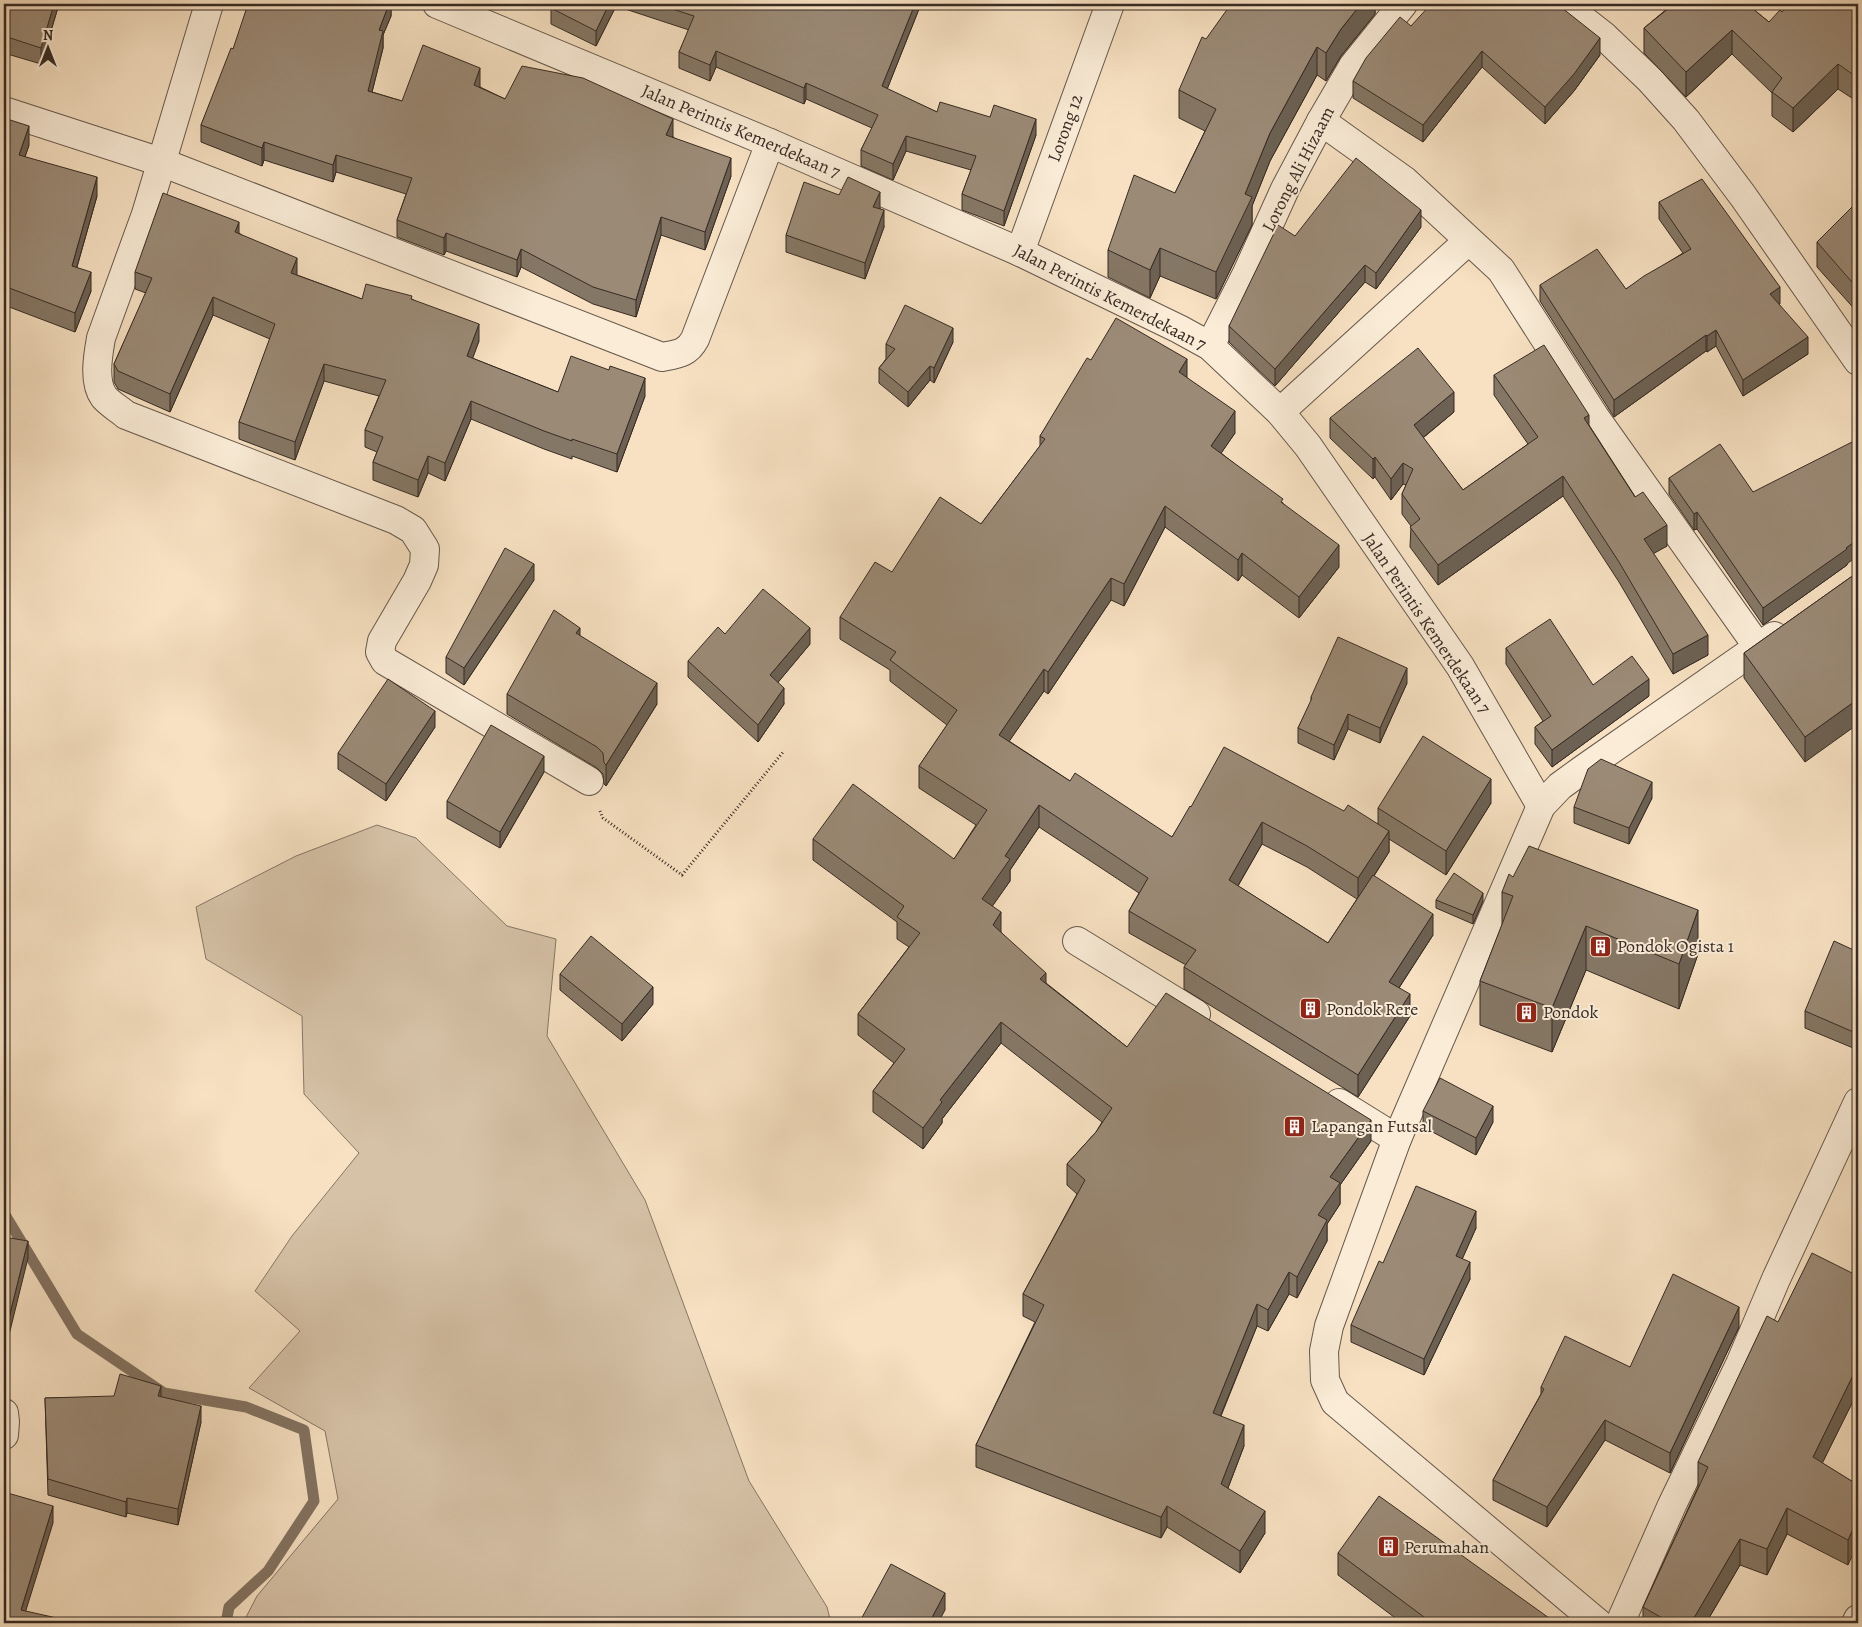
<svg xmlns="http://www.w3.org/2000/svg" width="1862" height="1627" font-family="Alegreya,serif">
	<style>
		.green { fill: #d6c2a7; stroke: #867666 }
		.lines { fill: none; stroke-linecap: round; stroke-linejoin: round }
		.stream { stroke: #837362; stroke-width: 11 }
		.street-casing { stroke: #67584c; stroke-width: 30 }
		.path { stroke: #372b24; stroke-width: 3; stroke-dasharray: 1 2.5; stroke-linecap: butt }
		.street { stroke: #faecd7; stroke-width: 28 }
		.wall { fill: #857765; stroke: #372b24; fill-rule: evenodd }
		.shaded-wall { fill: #6c6153; stroke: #372b24 }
		.building { fill: #9b8a76; stroke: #372b24 }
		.labels { text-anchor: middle; stroke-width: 4; stroke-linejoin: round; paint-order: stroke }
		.street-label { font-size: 18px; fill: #372b24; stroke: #faecd7 }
		.poi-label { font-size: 18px; fill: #372b24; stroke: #faecd7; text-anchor: start }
	</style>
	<rect width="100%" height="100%" fill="#f7e1c2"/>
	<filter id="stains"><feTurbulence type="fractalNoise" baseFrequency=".004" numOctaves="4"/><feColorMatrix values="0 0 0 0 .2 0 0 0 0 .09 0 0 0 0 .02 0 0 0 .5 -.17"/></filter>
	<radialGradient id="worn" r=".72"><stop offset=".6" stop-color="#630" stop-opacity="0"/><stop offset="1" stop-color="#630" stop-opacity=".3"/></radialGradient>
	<path class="green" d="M377 825 416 838 507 926 556 939 547 1036 645 1200 749 1481 827 1607 831 1623H243L257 1596 338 1499 325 1431 249 1388 300 1331 255 1291 292 1236 359 1153 304 1094 302 1016 206 959 196 907 296 856Z"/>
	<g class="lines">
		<path class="stream" d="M4 1213 77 1334 164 1393 246 1407 304 1430 314 1501 268 1571 229 1607 226 1623"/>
		<defs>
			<g id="street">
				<path d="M209 4 146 214 101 338C98 355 93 382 104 397 110 404 119 409 126 415L396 520 413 530 425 549 424 565 417 581 382 641 380 652 385 661 589 781"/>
				<path d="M437 4 770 143 1020 252 1179 329 1210 346 1280 412 1308 446 1460 666 1541 806"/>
				<path d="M1563 4 1604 36 1650 80 1686 120 1743 196 1858 361"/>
				<path d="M4 111 161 162 662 357C677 354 687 354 695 339L770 143"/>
				<path d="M1321 121 1405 181 1501 270 1595 417 1758 647"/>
				<path d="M1020 252 1110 4"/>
				<path d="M1210 346 1247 273 1285 189 1321 121 1353 66 1403 4"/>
				<path d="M1280 412 1468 241"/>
				<path d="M1077 941 1196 1014"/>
				<path d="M1339 1103 1397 1139"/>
				<path d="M4 1413 5 1422 4 1435"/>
				<path d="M1598 1623 1335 1402 1325 1380 1324 1351 1329 1326 1397 1139 1541 806 1560 786 1582 770 1774 636"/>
				<path d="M1620 1623 1672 1505 1740 1364 1776 1279 1858 1102"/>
				<path d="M1856 1623 1858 1619"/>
			</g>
		</defs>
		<use href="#street" class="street-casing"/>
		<path class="path" d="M600 811 603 818 682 875 784 751"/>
		<use href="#street" class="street"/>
	</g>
	<g class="wall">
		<path d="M4 4H59L41 64 4 53Z"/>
		<path d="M62 4H72L70 7Z"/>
		<path d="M391 4V16L383 35V48L372 92 402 101 480 86V87L505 99 673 136V137L731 176 705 250 661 235 636 317 593 304 521 267 517 277 446 251 444 255 397 237V220L406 194 336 172 333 182 264 160 262 166 201 142V125L233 49Z"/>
		<path d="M553 4H921L887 89 937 112 1036 135 1004 226 962 210V194L971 170 906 151 893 180 861 166V150L872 128 806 99 804 104 716 67 710 81 679 68V52L689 30 616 6 596 46 551 24V8Z"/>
		<path d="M1375 4V14L1341 56 1326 81 1317 75 1270 161 1252 206V225L1216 299 1160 276 1150 298 1108 277V250L1175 193 1205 131 1179 118V90Z"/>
		<path d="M1662 4H1747L1769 22 1782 12 1858 4V102L1838 89 1793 132 1772 116V93L1732 54 1686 97 1644 53V28L1668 8Z"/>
		<path d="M1411 26 1600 55 1574 91 1545 124 1482 67 1423 142 1353 98V81Z"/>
		<path d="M4 118 29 145 25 157 97 196 77 267 91 291 75 332 4 305Z"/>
		<path d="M839 195 880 208 884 227 865 279 786 252V235Z"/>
		<path d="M1858 201V334V313L1817 267V242Z"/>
		<path d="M1659 202 1780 304H1779L1808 354 1743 396 1716 346 1707 352 1706 351 1614 417 1540 301V285L1626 289 1683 253 1659 219Z"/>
		<path d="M1421 227 1376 289 1365 282 1275 386 1229 342V326L1295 236Z"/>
		<path d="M239 233 297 275 362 299H412L479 341 472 358 558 392 645 396 617 472 572 456V459L544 449 471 419 445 481 428 473 418 497 373 480V462L377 452 365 447V430L379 396 324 381 295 460 239 439V422L270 339 213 315 170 412 118 389 114 382V364L146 293 135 289V272Z"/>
		<path d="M953 342 934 383 930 380 908 407 879 383V368L886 359V344Z"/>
		<path d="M1091 360 1187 378 1235 433 1221 453 1283 503 1339 567 1299 618 1242 575 1238 581 1165 527 1124 606 1111 600 1048 694 1044 691 1009 741 1070 781 1172 837 1191 807 1344 811 1378 824V808L1491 803 1446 875 1389 839V852L1374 876 1433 935 1399 988 1410 1016 1358 1097 1184 989V967L1186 965 1129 933V911L1139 893 1039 827 1010 870V881L992 906 1001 932 1046 983 1127 1047 1371 1141 1340 1185V1204L1327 1224V1241L1297 1298 1289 1294 1268 1331 1257 1326 1221 1416 1244 1446 1228 1488 1265 1533 1240 1573 1167 1527 1161 1538 976 1467V1445L1035 1322 1023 1316V1294L1077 1194 1067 1185V1164L1096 1132 1102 1122 1001 1043 942 1119V1123L923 1149 873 1112V1091L894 1063 858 1035V1014L909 947 897 939V922L813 860V839L954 859 976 825 919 788V766L947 725 890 681V670L840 639V617L892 572 981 524 1040 446V436ZM1262 844 1307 867 1357 899 1328 943 1238 886Z"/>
		<path d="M1494 375 1589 425 1667 546 1653 553 1708 655 1673 674 1619 582 1563 496 1438 585 1410 547 1411 526 1402 514V494L1406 485 1403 484 1391 500 1375 477 1373 479 1330 438V418L1454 412 1423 438 1463 490 1528 444 1494 395Z"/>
		<path d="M1669 478 1753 492 1847 564V565L1763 625 1697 529 1694 530 1669 494Z"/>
		<path d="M1858 572 1805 762 1744 678V653Z"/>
		<path d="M534 580 464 685 446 673V657Z"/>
		<path d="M580 636 657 704 606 786 604 784 603 774 597 768 507 714V694Z"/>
		<path d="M810 644 778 682 784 704 758 742 688 677V661Z"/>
		<path d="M1506 648 1593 685 1649 696 1552 767 1535 744V727L1543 721 1506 664Z"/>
		<path d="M1407 683 1380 743 1348 729 1334 760 1298 743V728L1311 702V697Z"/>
		<path d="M435 727 386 801 338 769V753Z"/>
		<path d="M544 772 500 848 447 818V801Z"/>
		<path d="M1652 798 1629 844 1574 823V807Z"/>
		<path d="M1513 877 1698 954 1679 1009 1586 970 1552 1052 1480 1025V981L1502 925V892Z"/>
		<path d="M1436 900 1483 901 1473 924 1436 908Z"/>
		<path d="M1858 952V1050L1805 1028V1011Z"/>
		<path d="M560 974 653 1004 622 1041 560 990Z"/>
		<path d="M1423 1111 1493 1122 1476 1155 1423 1127Z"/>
		<path d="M1476 1228 1462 1259 1470 1279 1424 1375 1351 1342V1325Z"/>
		<path d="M1739 1327 1670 1473 1605 1440 1547 1527 1493 1500V1480L1541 1394V1387L1630 1367Z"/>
		<path d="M1858 1391 1822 1463 1858 1485 1848 1565 1787 1534 1767 1575 1740 1565 1706 1623H1643V1607L1698 1487V1462Z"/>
		<path d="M161 1397 201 1422 178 1525 127 1513 126 1517 48 1495 45 1398Z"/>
		<path d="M1338 1553 1556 1623H1402L1338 1575Z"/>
	</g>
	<g class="shaded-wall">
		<path d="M54 4H59L41 64V48Z"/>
		<path d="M389 4H391V16L383 35V48L368 108V91L379 30Z"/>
		<path d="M609 4H616V6L596 46V31Z"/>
		<path d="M915 4H921L882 102V86Z"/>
		<path d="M1361 4H1375V14L1341 56 1326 81V53L1341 29Z"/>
		<path d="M1732 30V54L1686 97V72Z"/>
		<path d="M1600 38V55L1574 91 1545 124V107Z"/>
		<path d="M1317 47V75L1270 161 1252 206V225L1216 299V272L1245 194 1270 133Z"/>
		<path d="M716 51V67L710 81V65Z"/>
		<path d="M1482 51V67L1423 142V125Z"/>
		<path d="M1838 64V89L1793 132V108Z"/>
		<path d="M480 68V86L474 102V85Z"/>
		<path d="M806 83V99L804 104V88Z"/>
		<path d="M673 119V136L666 152V135Z"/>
		<path d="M1036 119V135L1004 226V211Z"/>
		<path d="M29 126V145L19 174V155Z"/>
		<path d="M906 136V151L893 180V164Z"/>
		<path d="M264 142V160L262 166V148Z"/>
		<path d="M336 155V172L333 182V165Z"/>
		<path d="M731 158V176L705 250V232Z"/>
		<path d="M97 177V196L72 284V266Z"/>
		<path d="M880 192V208L873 223V207Z"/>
		<path d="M884 210V227L865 279V263Z"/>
		<path d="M1421 210V227L1376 289V273Z"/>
		<path d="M661 217V235L636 317V300Z"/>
		<path d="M239 222V240L235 232Z"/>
		<path d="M446 233V251L444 255V238Z"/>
		<path d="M1160 248V276L1150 298V270Z"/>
		<path d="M521 249V267L517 277V260Z"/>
		<path d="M297 258V276L291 273Z"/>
		<path d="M1365 265V282L1275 386V369Z"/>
		<path d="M91 272V291L75 332V313Z"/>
		<path d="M1780 287V304L1770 310V294Z"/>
		<path d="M213 297V315L170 412V394Z"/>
		<path d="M479 324V341L467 374V356Z"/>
		<path d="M953 328V342L934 383V368Z"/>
		<path d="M1716 330V346L1707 352V336Z"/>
		<path d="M1706 335V351L1614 417V400Z"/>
		<path d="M1808 337V354L1743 396V380Z"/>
		<path d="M1187 359V381L1179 372Z"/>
		<path d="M324 364V381L295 460V442Z"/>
		<path d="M930 366V380L908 407V392Z"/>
		<path d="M645 378V396L617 472V454Z"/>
		<path d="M1454 392V412L1414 445V425Z"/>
		<path d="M471 401V419L445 481V463Z"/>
		<path d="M1235 411V433L1211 468V446Z"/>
		<path d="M1589 415V435L1584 418Z"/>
		<path d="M428 456V473L418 497V480Z"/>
		<path d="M1375 457V477L1373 479V459Z"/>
		<path d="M1403 463V484L1391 500V479Z"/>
		<path d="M1563 476V496L1438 585V565Z"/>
		<path d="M1165 506V527L1124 606V584Z"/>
		<path d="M1697 512V529L1694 530V514Z"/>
		<path d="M1667 525V546L1644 559V539Z"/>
		<path d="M1858 539V555L1847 564V565L1763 625V608Z"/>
		<path d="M1339 545V567L1299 618V597Z"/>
		<path d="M1242 553V575L1238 581V560Z"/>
		<path d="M534 564V580L464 685V668Z"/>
		<path d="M1111 578V600L1048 694V672Z"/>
		<path d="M580 628V649L576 633Z"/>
		<path d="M810 628V644L770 692V675Z"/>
		<path d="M1708 635V655L1673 674V654Z"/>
		<path d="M1407 668V683L1380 743V728Z"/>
		<path d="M1044 669V691L999 756V735Z"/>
		<path d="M1649 679V696L1552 767V750Z"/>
		<path d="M657 683V704L606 786V765Z"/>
		<path d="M784 688V704L758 742V725Z"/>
		<path d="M1858 699V724L1805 762V737Z"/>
		<path d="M435 711V727L386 801V784Z"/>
		<path d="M1348 714V729L1334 760V745Z"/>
		<path d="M544 756V772L500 848V832Z"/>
		<path d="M1491 779V803L1446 875V851Z"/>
		<path d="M1652 782V798L1629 844V828Z"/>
		<path d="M1039 805V827L1010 870V881L982 921V899L1005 856Z"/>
		<path d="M1262 822V844L1229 901V880Z"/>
		<path d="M1389 831V852L1358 900V878Z"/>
		<path d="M1483 893V901L1473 924V915Z"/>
		<path d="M1698 910V954L1679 1009V964Z"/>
		<path d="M1001 912V934L993 925Z"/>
		<path d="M1433 914V935L1389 1003V982Z"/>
		<path d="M1586 926V970L1552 1052V1008Z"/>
		<path d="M1046 973V994L1040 979Z"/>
		<path d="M653 987V1004L622 1041V1024Z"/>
		<path d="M1410 994V1016L1358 1097V1075Z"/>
		<path d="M1001 1022V1043L942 1119V1123L923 1149V1128L940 1100Z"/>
		<path d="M1493 1106V1122L1476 1155V1138Z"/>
		<path d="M1371 1120V1141L1340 1185V1204L1327 1224V1241L1297 1298V1277L1330 1177Z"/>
		<path d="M1476 1211V1228L1456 1273V1256Z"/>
		<path d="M28 1241V1258L4 1355V1338Z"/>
		<path d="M1470 1262V1279L1424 1375V1359Z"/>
		<path d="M1289 1272V1294L1268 1331V1310Z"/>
		<path d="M1257 1304V1326L1213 1434V1413Z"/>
		<path d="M1739 1307V1327L1670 1473V1453Z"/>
		<path d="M1858 1365V1391L1813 1482V1457Z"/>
		<path d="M161 1386V1402L158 1396Z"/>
		<path d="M201 1406V1422L178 1525V1509Z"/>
		<path d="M1605 1420V1440L1547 1527V1507Z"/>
		<path d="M1244 1425V1446L1221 1506V1484Z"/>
		<path d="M127 1498V1513L126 1517V1502Z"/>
		<path d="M53 1506V1523L22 1623 21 1610Z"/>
		<path d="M1167 1506V1527L1161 1538V1517Z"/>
		<path d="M1787 1508V1534L1767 1575V1549Z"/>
		<path d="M1265 1511V1533L1240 1573V1551Z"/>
		<path d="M1858 1518V1543L1848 1565V1540Z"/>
		<path d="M1740 1539V1565L1706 1623H1691Z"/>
		<path d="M945 1593V1610L938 1623H929Z"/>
	</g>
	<g class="building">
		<path d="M4 4H54L41 48 4 36Z"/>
		<path d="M248 4H389L379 30 383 31 368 91 402 101 423 45 480 68 474 85 505 99 522 66 583 78 673 119 666 135 731 158 705 232 661 217 636 300 593 287 521 249 517 260 446 233 444 238 397 220 412 178 336 155 333 165 264 142 262 148 201 125 231 48 233 49Z"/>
		<path d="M553 4H609L596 31 551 8Z"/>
		<path d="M657 4H915L882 86 937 112 940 102 990 117 994 105 1036 119 1004 211 962 194 976 156 906 136 893 164 861 150 878 115 806 83 804 88 716 51 710 65 679 52 694 16Z"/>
		<path d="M1231 4H1361L1341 29 1326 53 1317 47 1270 133 1245 194 1252 197 1216 272 1160 248 1150 270 1108 250 1134 175 1175 193 1216 109 1179 90 1202 37 1206 39Z"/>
		<path d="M1431 4H1557L1600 38 1574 74 1545 107 1482 51 1423 125 1353 81 1366 58 1400 17 1411 26Z"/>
		<path d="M1674 4H1747L1769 22 1780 10 1782 12 1789 4H1858V78L1838 64 1793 108 1772 92 1782 78 1732 30 1686 72 1644 28Z"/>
		<path d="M4 118 29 126 19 155 97 177 72 266 91 272 75 313 4 286Z"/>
		<path d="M1356 158 1421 210 1376 273 1365 265 1275 369 1229 326 1278 225 1295 236Z"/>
		<path d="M848 177 880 192 873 207 884 210 865 263 786 235 804 182 839 195Z"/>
		<path d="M1702 179 1780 287 1770 294 1808 337 1743 380 1716 330 1707 336 1706 335 1614 400 1540 285 1597 249 1626 289 1644 276 1691 249 1659 202Z"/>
		<path d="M163 193 239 222 235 232 297 258 291 273 362 299 366 284 412 296 411 299 479 324 467 356 558 392 571 356 609 370 610 366 645 378 617 454 572 439V441L544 431 471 401 445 463 428 456 418 480 373 462 383 437 365 430 386 380 324 364 295 442 239 422 275 324 213 297 170 394 118 371 114 364 152 278 135 272Z"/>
		<path d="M1858 201V289L1817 242Z"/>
		<path d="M905 305 953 328 934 368 930 366 908 392 879 368 895 349 886 344Z"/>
		<path d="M1116 318 1187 359 1179 372 1235 411 1211 446 1283 499 1281 502 1339 545 1299 597 1242 553 1238 560 1165 506 1124 584 1111 578 1048 672 1044 669 999 735 1070 781 1075 773 1172 837 1190 806 1191 807 1224 747 1344 811 1348 805 1389 831 1358 878 1307 846 1262 822 1229 880 1328 943 1373 875 1433 914 1389 982 1410 994 1358 1075 1184 967 1196 950 1129 911 1148 878 1039 805 1005 856 1010 859 982 899 1001 912 993 925 1046 973 1040 979 1127 1047 1166 993 1371 1120 1330 1177 1340 1183 1318 1215 1327 1220 1297 1277 1289 1272 1268 1310 1257 1304 1213 1413 1244 1425 1221 1484 1265 1511 1240 1551 1167 1506 1161 1517 976 1445 1044 1305 1023 1294 1085 1180 1067 1164 1096 1132 1112 1108 1001 1022 940 1100 942 1102 923 1128 873 1091 905 1049 858 1014 920 933 897 917 904 906 813 839 853 784 954 859 987 810 919 766 957 710 890 660 896 652 840 617 875 562 892 572 940 497 981 524 1045 439 1040 436 1087 358 1091 360Z"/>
		<path d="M1544 345 1589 415 1584 418 1635 497 1643 492 1667 525 1644 539 1708 635 1673 654 1619 562 1563 476 1438 565 1410 527 1420 519 1402 494 1413 469 1403 463 1391 479 1375 457 1373 459 1330 418 1418 348 1454 392 1414 425 1463 490 1538 437 1494 375Z"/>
		<path d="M1858 439V539L1846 548 1847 549 1763 608 1697 512 1694 514 1669 478 1720 444 1753 492Z"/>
		<path d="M505 548 534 564 464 668 446 657Z"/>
		<path d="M1858 572V699L1805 737 1744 653Z"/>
		<path d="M763 589 810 628 770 675 784 688 758 725 688 661 718 627 725 634Z"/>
		<path d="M554 610 580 628 576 633 657 683 606 765 604 763 603 753 597 747 507 694Z"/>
		<path d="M1550 619 1593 685 1632 656 1649 679 1552 750 1535 727 1551 716 1506 648Z"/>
		<path d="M1338 637 1407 668 1380 728 1348 714 1334 745 1298 728 1312 698 1311 697Z"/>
		<path d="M388 679 435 711 386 784 338 753Z"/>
		<path d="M491 725 544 756 500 832 447 801Z"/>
		<path d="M1423 736 1491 779 1446 851 1378 808Z"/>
		<path d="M1601 759 1652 782 1629 828 1574 807 1588 769Z"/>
		<path d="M1529 846 1698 910 1679 964 1586 926 1552 1008 1480 981 1513 896 1502 892 1509 874 1513 877Z"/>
		<path d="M1454 873 1483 893 1473 915 1436 900Z"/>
		<path d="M591 936 653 987 622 1024 560 974Z"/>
		<path d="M1834 941 1858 952V1034L1805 1011Z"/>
		<path d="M1440 1078 1493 1106 1476 1138 1423 1111Z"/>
		<path d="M1416 1186 1476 1211 1456 1256 1470 1262 1424 1359 1351 1325 1379 1261 1383 1263Z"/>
		<path d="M4 1237 28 1241 4 1338Z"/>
		<path d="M1812 1253 1858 1276V1365L1813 1457 1858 1485V1518L1848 1540 1787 1508 1767 1549 1740 1539 1691 1623H1671L1643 1607 1708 1467 1698 1462 1767 1316 1778 1322Z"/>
		<path d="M1673 1274 1739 1307 1670 1453 1605 1420 1547 1507 1493 1480 1544 1389 1541 1387 1565 1336 1630 1367Z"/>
		<path d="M120 1374 161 1386 158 1396 201 1406 178 1509 127 1498 126 1502 48 1479 45 1398 114 1396Z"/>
		<path d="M4 1492 53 1506 21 1610 79 1623H4Z"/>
		<path d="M1379 1496 1556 1623H1432L1338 1553Z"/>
		<path d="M891 1564 945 1593 929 1623H859Z"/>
	</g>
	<defs>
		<symbol id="building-square" viewBox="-11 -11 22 22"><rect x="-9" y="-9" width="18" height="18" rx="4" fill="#8f2418" stroke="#faecd7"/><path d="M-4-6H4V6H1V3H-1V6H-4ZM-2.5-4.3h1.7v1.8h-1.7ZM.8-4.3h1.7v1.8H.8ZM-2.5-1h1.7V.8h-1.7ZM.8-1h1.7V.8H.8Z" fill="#fff"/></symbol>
	</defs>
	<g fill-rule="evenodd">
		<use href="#building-square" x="1588" y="934" width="25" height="25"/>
		<use href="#building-square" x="1298" y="996" width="25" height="25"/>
		<use href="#building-square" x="1514" y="1000" width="25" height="25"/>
		<use href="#building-square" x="1282" y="1114" width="25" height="25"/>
		<use href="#building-square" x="1376" y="1534" width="25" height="25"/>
	</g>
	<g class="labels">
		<g class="street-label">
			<text transform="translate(1065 128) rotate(-70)" y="6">Lorong 12</text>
			<text transform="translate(741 131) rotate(23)" y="6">Jalan Perintis Kemerdekaan 7</text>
			<text transform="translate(1298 169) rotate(-63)" y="6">Lorong Ali Hizaam</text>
			<text transform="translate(1110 297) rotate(27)" y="6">Jalan Perintis Kemerdekaan 7</text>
			<text transform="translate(1427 623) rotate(56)" y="6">Jalan Perintis Kemerdekaan 7</text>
		</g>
		<g class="poi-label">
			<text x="1617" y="952">Pondok Ogista 1</text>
			<text x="1326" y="1015">Pondok Rere</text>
			<text x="1543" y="1018">Pondok</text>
			<text x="1311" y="1132">Lapangan Futsal</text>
			<text x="1404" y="1553">Perumahan</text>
		</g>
	</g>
	<rect width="1862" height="1627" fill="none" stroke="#f7e1c2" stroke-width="20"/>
	<rect x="5" y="5" width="1852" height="1617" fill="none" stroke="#372b24" stroke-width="2.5"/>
	<rect x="10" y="10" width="1842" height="1607" fill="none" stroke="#372b24"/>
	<g transform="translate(48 48)" stroke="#faecd7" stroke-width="4" paint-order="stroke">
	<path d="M0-4L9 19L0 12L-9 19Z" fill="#372b24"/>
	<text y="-8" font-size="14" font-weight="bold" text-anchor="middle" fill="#372b24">N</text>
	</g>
	<rect width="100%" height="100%" filter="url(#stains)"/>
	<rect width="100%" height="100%" fill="url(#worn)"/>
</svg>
